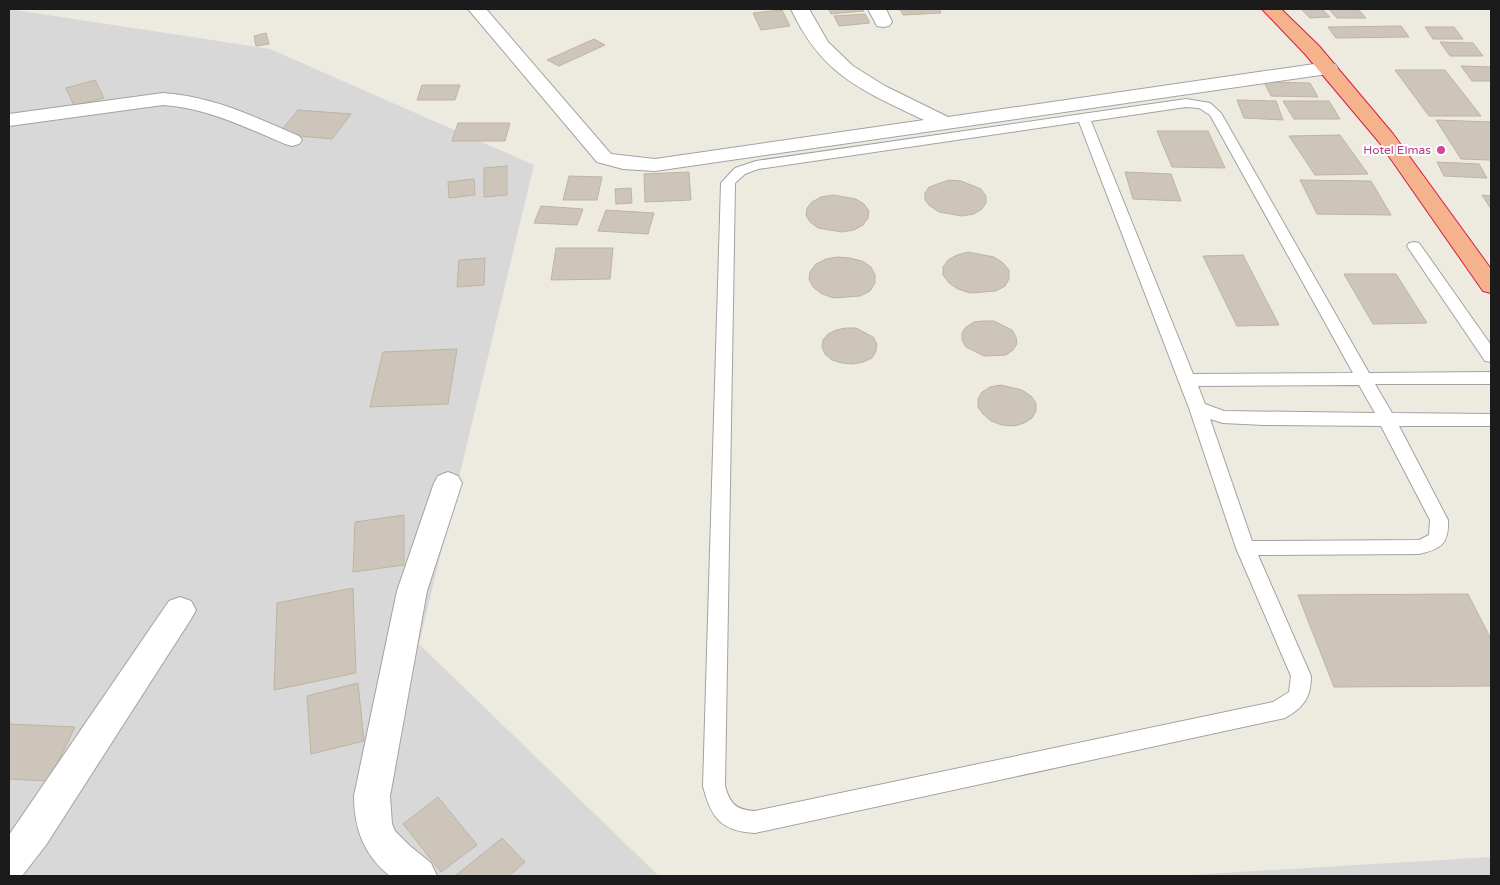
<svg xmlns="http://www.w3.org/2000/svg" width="1500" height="885" font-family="'Varela Round',sans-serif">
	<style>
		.residential { fill: #d9d8d8 }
		.building { fill: #cdc5b9; stroke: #bfb3a2 }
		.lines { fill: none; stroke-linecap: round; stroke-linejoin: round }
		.service-casing { stroke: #a2a2a2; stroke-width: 2 }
		.minor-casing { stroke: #a2a2a2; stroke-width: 2 }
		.trunk-casing { stroke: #dc1c42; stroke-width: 2 }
		.service { fill: #fff; fill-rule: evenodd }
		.minor { fill: #fff; fill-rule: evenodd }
		.trunk { fill: #f4b28d; fill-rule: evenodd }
		.hotel-dot { fill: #d1479c; stroke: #fff; stroke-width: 2 }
		.labels { text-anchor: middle; stroke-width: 4; stroke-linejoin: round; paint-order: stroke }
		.far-hotel-label { font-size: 12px; fill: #b23c85; stroke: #fff; text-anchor: end }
	</style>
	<rect width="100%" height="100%" fill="#edebe0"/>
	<g class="residential">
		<path d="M9 9 270 49 534 165 419 644 659 876H9Z"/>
		<path d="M1491 857V876H1173Z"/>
	</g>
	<g class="building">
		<path d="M829 9H862L864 11 831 14Z"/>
		<path d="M900 9H939L941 13 903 15Z"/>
		<path d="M1301 9H1322L1330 17 1310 18Z"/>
		<path d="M1329 9H1358L1366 18H1337Z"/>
		<path d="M782 10 790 26 761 30 753 13Z"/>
		<path d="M865 14 870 23 839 26 834 16Z"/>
		<path d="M1401 26 1409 37 1336 38 1328 27Z"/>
		<path d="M1425 27H1454L1463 39H1433Z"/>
		<path d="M266 33 269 44 256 46 254 36Z"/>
		<path d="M594 39 605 45 559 66 547 60Z"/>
		<path d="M1440 42 1473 43 1483 56H1450Z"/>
		<path d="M1461 66 1491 67V81H1472Z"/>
		<path d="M1395 70H1445L1481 116H1429Z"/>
		<path d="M95 80 104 98 74 106 66 88Z"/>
		<path d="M1264 82 1310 83 1318 97 1271 96Z"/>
		<path d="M422 85H460L455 100H417Z"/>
		<path d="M1237 100 1276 101 1283 120 1244 118Z"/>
		<path d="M1283 101H1329L1340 119H1294Z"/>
		<path d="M298 110 351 114 332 139 278 134Z"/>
		<path d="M1436 120 1491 122V160L1461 159Z"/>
		<path d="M458 123H510L505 141H452Z"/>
		<path d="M1157 131H1208L1225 168 1172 167Z"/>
		<path d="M1340 135 1368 174 1315 175 1289 136Z"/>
		<path d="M1437 162 1479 164 1487 178 1444 176Z"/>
		<path d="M507 166V195L484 197V168Z"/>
		<path d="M689 172 691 200 645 202 644 174Z"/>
		<path d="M1125 172 1171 174 1181 201 1133 199Z"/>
		<path d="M569 176 602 177 597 200H563Z"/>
		<path d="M474 179 475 195 449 198 448 182Z"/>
		<path d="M949 180 961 181 981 189 986 196V203L982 209 974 214 962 216 939 212 930 206 925 200V193L929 187Z"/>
		<path d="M1300 180 1371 181 1391 215 1317 214Z"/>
		<path d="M631 188 632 203 616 204 615 189Z"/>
		<path d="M833 195 856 199 864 204 869 211 868 218 863 225 854 230 842 232 818 228 810 222 806 215 807 208 812 202 821 197Z"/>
		<path d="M1482 195 1491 196V209Z"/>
		<path d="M541 206 583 209 577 225 534 223Z"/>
		<path d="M606 210 654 213 648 234 598 231Z"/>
		<path d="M556 248H613L610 279 551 280Z"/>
		<path d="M968 252 994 257 1003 263 1009 270V279L1005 286 996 291 970 293 958 289 949 283 943 275V267L948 260 957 255Z"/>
		<path d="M1243 255 1279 325 1237 326 1203 256Z"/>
		<path d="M837 257 850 258 862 261 871 267 875 275V283L870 291 860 296 834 298 822 294 813 287 809 279 810 272 816 264 826 259Z"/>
		<path d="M485 258 484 285 457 287 459 260Z"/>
		<path d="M1344 274H1396L1427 323 1373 324Z"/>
		<path d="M983 321H994L1012 330 1016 337 1017 344 1013 350 1006 355 984 356 966 347 962 340V333L966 327 974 322Z"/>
		<path d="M846 328H856L873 337 877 344 876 351 872 358 863 362 853 364 842 363 832 360 825 354 822 347 823 340 828 334 836 330Z"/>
		<path d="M457 349 448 404 370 407 383 352Z"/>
		<path d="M1001 385 1022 390 1031 396 1036 403V411L1032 418 1024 423 1014 426 1002 425 991 421 983 414 978 407V399L982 392 990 387Z"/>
		<path d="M404 515V565L353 572 355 522Z"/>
		<path d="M353 588 356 673 274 690 277 603Z"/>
		<path d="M1468 594 1491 639V686L1334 687 1298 595Z"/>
		<path d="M358 683 364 741 311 754 307 696Z"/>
		<path d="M9 724 75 727 49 781 9 779Z"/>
		<path d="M438 797 477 845 441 872 403 824Z"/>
		<path d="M502 838 525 862 509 876H455Z"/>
	</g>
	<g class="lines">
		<defs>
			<g id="service">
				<path d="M1186 99 1210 103 1221 113 1369 373 1491 372V384H1375L1392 413 1491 414V426H1399L1448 520C1449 544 1441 549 1419 554L1258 555 1311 676C1311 698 1303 708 1285 718L755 833C721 831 711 818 703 786L721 183 735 168 756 161ZM1186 107 1199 108 1210 115 1353 373 1193 374 1091 121ZM1079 122 1189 408 1236 548 1291 676 1289 692 1273 702 755 811C736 810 730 804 725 786L735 183 745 174 758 169ZM1359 385 1375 413 1224 411 1205 404 1198 386ZM1210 419 1223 423 1264 425 1381 426 1430 520 1429 535 1419 540 1252 541Z"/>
				<path d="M1414 242 1419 243 1491 345V362L1485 361 1407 246 1409 243Z"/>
			</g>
			<g id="minor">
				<path d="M468 9H486L611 154 655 159 924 120C861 90 822 75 791 9H809L828 42 853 66 885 86 948 117 1328 62 1335 64 1338 68 1335 72 1328 74 655 171 623 169 597 162Z"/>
				<path d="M868 9H886L892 22 889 26 883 27 877 26Z"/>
				<path d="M163 93C212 96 255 117 299 136L302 140 299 144 292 146 285 144C245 127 207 108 163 105L9 126V114Z"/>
				<path d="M448 472 458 476 462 483 427 591 390 796 392 824 395 831 410 846 431 863 437 876H390C364 855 354 829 354 796L397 591 434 483 438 476Z"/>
				<path d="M180 597 191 601 196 610 191 619 46 845 22 876H9V835L169 601Z"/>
			</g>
			<path id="trunk" d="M1262 9H1281L1319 46 1393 134 1491 269V293L1483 291 1379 142 1305 54Z"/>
		</defs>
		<use href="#service" class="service-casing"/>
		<use href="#minor" class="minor-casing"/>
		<use href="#trunk" class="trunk-casing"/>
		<use href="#service" class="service"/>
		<use href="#minor" class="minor"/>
		<use href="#trunk" class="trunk"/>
	</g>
	<circle class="hotel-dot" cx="1441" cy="150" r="5"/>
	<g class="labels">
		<g class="far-hotel-label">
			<text x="1431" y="154">Hotel Elmas</text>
		</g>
	</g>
	<rect width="1500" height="885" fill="none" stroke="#1b1b1b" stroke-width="20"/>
</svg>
